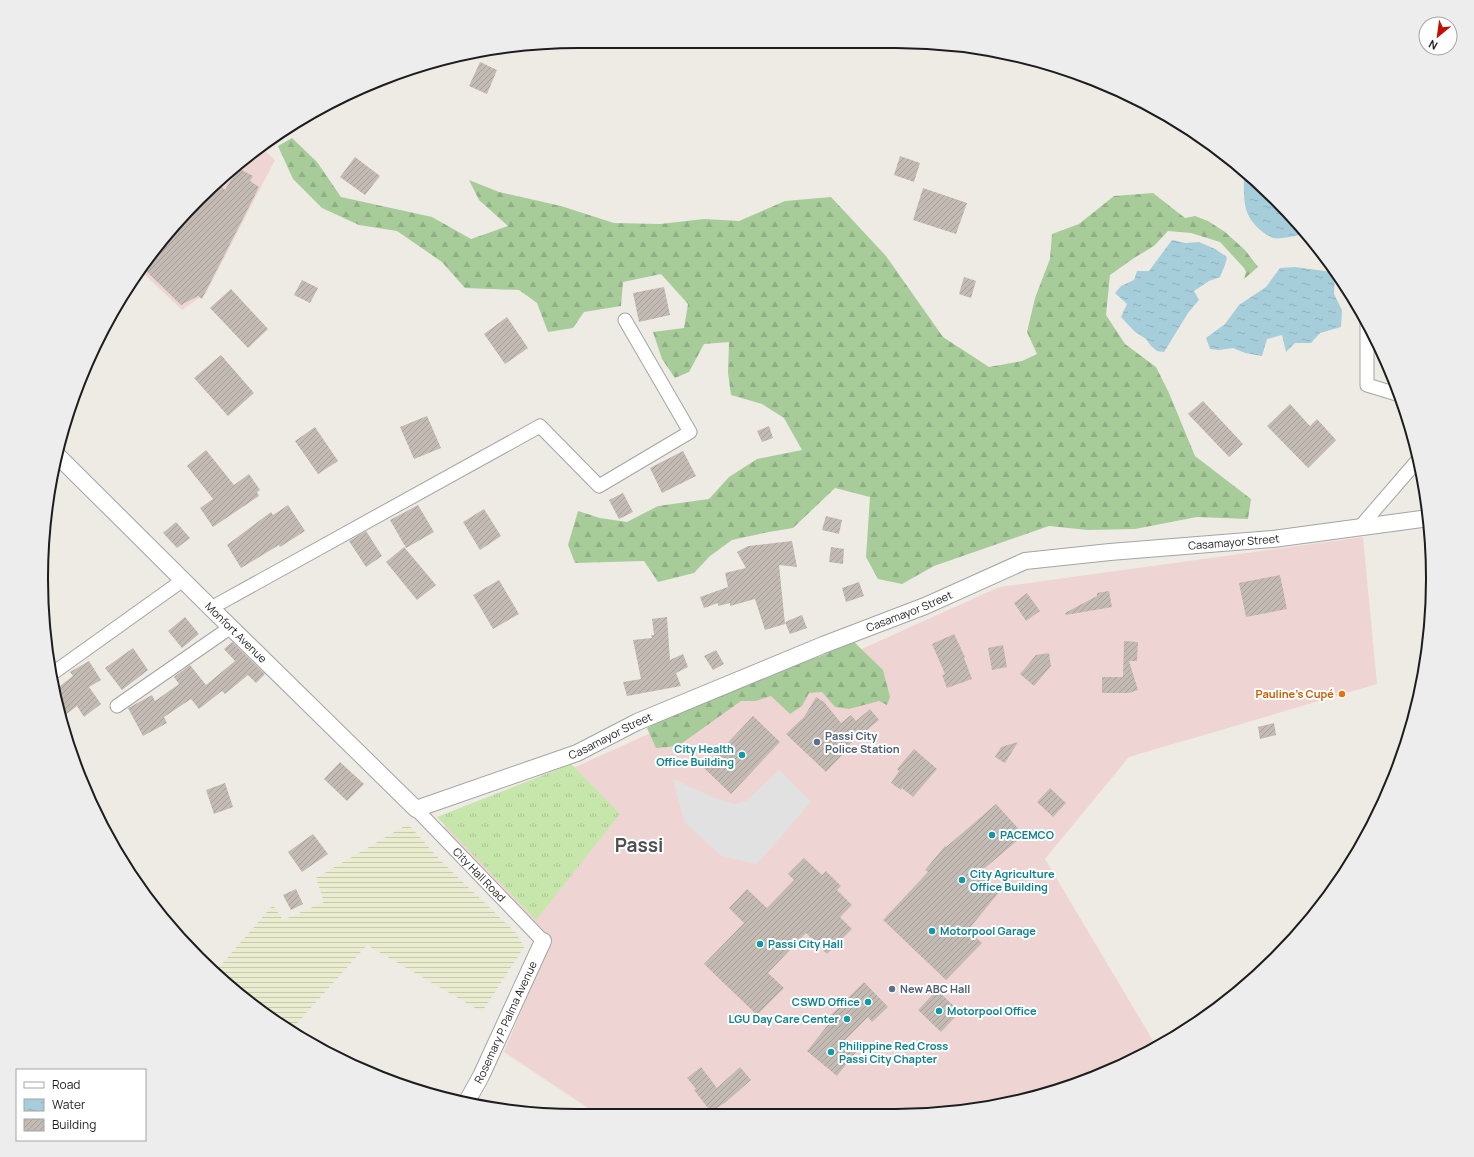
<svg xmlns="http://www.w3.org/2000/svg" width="1474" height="1157" font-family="Manrope,sans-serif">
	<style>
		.commercial { fill: #eed5d3 }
		.farmland { fill: url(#farmland-rules) }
		.grass { fill: url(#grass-tufts) }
		.forest { fill: url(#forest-firs) }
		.parking { fill: #e1e1e1 }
		.water { fill: url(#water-ripples) }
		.building { fill: url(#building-hatch) }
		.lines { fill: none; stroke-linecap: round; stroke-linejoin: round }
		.minor-casing { stroke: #a4a4a4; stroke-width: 15 }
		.tertiary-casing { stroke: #a4a4a4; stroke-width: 18 }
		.minor { stroke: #fff; stroke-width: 13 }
		.tertiary { stroke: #fff; stroke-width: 16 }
		.food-dot { fill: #e8710a; stroke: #fff; stroke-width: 1.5 }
		.service-dot { fill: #5c6f8a; stroke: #fff; stroke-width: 1.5 }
		.culture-dot { fill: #0f9aa8; stroke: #fff; stroke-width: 1.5 }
		.labels { text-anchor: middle; stroke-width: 4; stroke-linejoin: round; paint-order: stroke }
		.street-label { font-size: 11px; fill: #1d1d1d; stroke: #fff }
		.food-label { font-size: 11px; font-weight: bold; fill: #c56008; stroke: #fff; text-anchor: end }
		.service-label { font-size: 11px; font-weight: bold; fill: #4e5e75; stroke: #fff; text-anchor: start }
		.culture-label { font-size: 11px; font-weight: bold; fill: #0d838f; stroke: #fff; text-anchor: start }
		.town-label { font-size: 19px; font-weight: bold; fill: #505050; stroke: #fff }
		.rim { fill: none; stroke: #1d1d1d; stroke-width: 2 }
	</style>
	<defs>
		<pattern id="farmland-rules" width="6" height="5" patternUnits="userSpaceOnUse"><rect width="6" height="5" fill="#e9eccf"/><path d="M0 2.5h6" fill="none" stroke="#c7cab1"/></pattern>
		<pattern id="grass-tufts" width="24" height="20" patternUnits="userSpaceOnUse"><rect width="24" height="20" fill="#c7e6ab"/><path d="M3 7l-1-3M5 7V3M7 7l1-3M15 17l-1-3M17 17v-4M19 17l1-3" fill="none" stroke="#aac593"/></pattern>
		<pattern id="forest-firs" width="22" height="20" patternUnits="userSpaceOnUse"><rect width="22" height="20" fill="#a7cc9a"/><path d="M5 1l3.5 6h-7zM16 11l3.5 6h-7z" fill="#8faf84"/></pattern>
		<pattern id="water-ripples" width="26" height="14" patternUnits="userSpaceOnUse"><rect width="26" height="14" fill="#a6cdda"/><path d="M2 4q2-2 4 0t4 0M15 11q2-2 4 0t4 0" fill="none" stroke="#8eb0bb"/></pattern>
		<pattern id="building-hatch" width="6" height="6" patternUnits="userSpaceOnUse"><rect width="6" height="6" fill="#c2bab3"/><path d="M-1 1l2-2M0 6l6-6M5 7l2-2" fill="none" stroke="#a69f9a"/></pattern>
	</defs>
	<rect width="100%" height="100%" fill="#eeebe4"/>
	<g class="commercial">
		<path d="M263 149 275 160 206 293 182 310 142 272 198 199Z"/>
		<path d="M1363 537 1377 684 1129 757 1045 859 1155 1044 1055 1090 931 1115 600 1116 504 1052 551 938 441 828 646 735 846 656 999 587Z"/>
	</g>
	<path class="farmland" d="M408 824 442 862 516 933 524 947 482 1012 367 945 292 1029 302 1037 280 1025 215 972 273 905 283 920 324 902 316 878Z"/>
	<path class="grass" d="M571 764 620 814 536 920 437 817Z"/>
	<g class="forest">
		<path d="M292 138 317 162 341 197 432 217 471 239 508 226 479 200 469 180 499 192 561 206 614 223 660 224 704 219 739 221 785 201 831 197 886 256 943 337 989 367 1022 361 1037 354 1027 332 1035 298 1050 259 1052 234 1079 224 1114 196 1153 193 1185 218 1195 216 1208 221 1225 232 1245 250 1258 267 1244 279 1246 272 1244 268 1220 242 1191 233 1168 231 1154 246 1134 258 1110 275 1106 315 1125 344 1156 367 1169 393 1195 456 1251 499 1248 519 1197 517 1135 529 1088 530 1049 526 934 566 902 584 878 579 866 557 870 497 835 488 793 528 769 532 732 540 710 556 694 573 658 582 644 561 575 563 568 545 578 511 600 518 627 522 658 506 709 499 729 477 757 459 802 450 784 418 762 404 731 395 728 373 729 342 704 344 689 372 675 378 662 359 653 332 684 328 688 304 661 274 623 282 621 306 584 312 573 328 548 332 537 303 519 290 465 288 442 262 397 231 359 225 322 208 293 179 278 146Z"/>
		<path d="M853 641 883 670 890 697 887 705 879 701 849 709 835 707 822 692 809 693 802 706 790 714 771 696 756 701H741L678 746 656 748 647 728 661 720 770 668 821 656Z"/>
	</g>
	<path class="parking" d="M779 770 811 802 757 864 721 856 684 821 673 779 715 798 734 804 746 801Z"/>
	<g class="water">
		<path d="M1244 172 1299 224 1306 233C1299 235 1280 240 1273 238 1261 233 1249 221 1246 209 1243 198 1244 184 1244 172Z"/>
		<path d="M1172 240 1186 243 1199 242 1215 249 1227 257 1225 265 1220 277 1209 281 1194 291 1199 300 1188 313 1164 352 1157 351 1151 346 1146 339 1134 331 1121 317 1127 304 1115 293 1121 286 1134 280 1137 271H1149Z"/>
		<path d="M1295 267 1332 272 1335 275 1334 294 1342 310 1341 327 1320 333 1311 343H1295L1286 352 1282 335 1267 339 1262 356 1245 353 1233 348 1219 350 1210 349 1206 338 1225 324 1239 305 1266 287 1280 268Z"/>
	</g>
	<g class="building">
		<path d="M480 62 497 70 487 94 469 86Z"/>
		<path d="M900 156 920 163 914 182 894 175Z"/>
		<path d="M355 157 380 176 365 195 340 177Z"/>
		<path d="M238 168 253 176 250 181 259 187 202 299 198 296 181 305 144 269 198 199 218 183 225 190Z"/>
		<path d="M923 188 967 203 956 234 913 220Z"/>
		<path d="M964 277 976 281 971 298 959 294Z"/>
		<path d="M302 280 318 288 310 303 294 295Z"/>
		<path d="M664 287 670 315 639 322 633 293Z"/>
		<path d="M231 289 268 329 248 348 210 308Z"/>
		<path d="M507 317 528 348 505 364 484 334Z"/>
		<path d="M221 355 254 393 228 416 194 378Z"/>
		<path d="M1203 401 1243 444 1229 457 1188 414Z"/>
		<path d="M1290 404 1310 426 1317 419 1336 440 1308 468 1267 426Z"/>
		<path d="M427 416 441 448 414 459 400 427Z"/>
		<path d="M769 426 773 438 762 442 757 431Z"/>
		<path d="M315 427 338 461 318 474 295 441Z"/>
		<path d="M206 450 234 485 249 474 260 490 257 492 259 496 213 527 200 508 213 499 187 466Z"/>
		<path d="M683 451 696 476 662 493 650 468Z"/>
		<path d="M623 493 633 512 619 519 609 500Z"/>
		<path d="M288 505 305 531 280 547 279 545 241 568 227 545 271 512 273 515Z"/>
		<path d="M418 505 434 532 406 548 390 520Z"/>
		<path d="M484 509 501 536 480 550 463 522Z"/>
		<path d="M826 516 842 520 839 534 822 530Z"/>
		<path d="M176 522 190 538 177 548 163 533Z"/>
		<path d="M366 531 382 556 366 567 349 541Z"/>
		<path d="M792 541 797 567 779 565 785 624 765 630 755 599 730 606V603L718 606V603L704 608 700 597 728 587 725 573 746 568 737 552 748 546Z"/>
		<path d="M404 547 436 585 417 600 386 562Z"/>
		<path d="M831 547 844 549 843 564 829 562Z"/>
		<path d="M1280 575 1287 609 1246 617 1239 583Z"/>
		<path d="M499 580 519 614 493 629 473 595Z"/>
		<path d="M859 582 864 596 846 602 842 588Z"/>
		<path d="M1109 591 1112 607 1066 615 1065 613 1097 596V593Z"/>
		<path d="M1027 593 1040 611 1026 621 1014 603Z"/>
		<path d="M802 615 807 628 790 634 785 622Z"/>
		<path d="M185 617 199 634 182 648 168 631Z"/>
		<path d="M667 617 670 660 683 654 688 667 676 673 681 686 627 696 623 682 641 679 633 640 652 638 651 635H654L652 619Z"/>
		<path d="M954 634 965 657 964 658 972 679 947 688 942 675 945 674 932 644Z"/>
		<path d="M1124 641 1138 642 1137 661H1129L1138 690 1129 693H1102V677H1123Z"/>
		<path d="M232 642 265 674 256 683 248 675 225 694 222 691 199 709 191 699 164 717 167 723 143 736 128 708 152 695 155 701 179 684 174 677 190 665 206 685 235 661 224 649Z"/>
		<path d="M1003 645 1007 667 992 670 988 648Z"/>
		<path d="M133 648 148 670 122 690 105 668Z"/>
		<path d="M716 650 724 664 713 670 704 656Z"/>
		<path d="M1049 653 1051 666 1034 686 1020 674 1036 655Z"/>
		<path d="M89 661 101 680 89 687 101 704 84 717 77 706 60 719 56 689 73 676 70 672Z"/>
		<path d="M816 697 824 702 841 723 851 715 856 721 870 709 879 720 845 748 847 750 826 772 786 734 804 717Z"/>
		<path d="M753 716 780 742 731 794 704 768Z"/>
		<path d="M1274 723 1276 735 1260 739 1258 727Z"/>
		<path d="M1018 742 1005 763 995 757 1001 747Z"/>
		<path d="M914 749 937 769 913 797 902 788 901 790 891 783 899 771 897 769Z"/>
		<path d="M340 762 364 784 347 801 324 779Z"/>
		<path d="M225 783 233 807 214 814 206 790Z"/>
		<path d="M1050 788 1066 803 1053 817 1037 802Z"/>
		<path d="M996 804 1024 835 979 873 1000 891 968 930 982 943 946 980 883 920 928 872 925 870 945 846 946 847Z"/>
		<path d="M313 834 328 854 302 872 288 852Z"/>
		<path d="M804 858 822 875 826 871 841 886 837 890 852 905 840 917 852 929 827 954 806 933 768 973 784 988 757 1015 704 964 744 923 729 908 747 889 767 908 794 880 788 874Z"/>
		<path d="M296 889 303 904 291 910 283 895Z"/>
		<path d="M864 982 888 1007 872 1022 868 1017 843 1042 856 1052 837 1076 807 1051 831 1021 828 1018Z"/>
		<path d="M937 990 960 1012 941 1032 918 1010Z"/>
		<path d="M701 1067 717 1088 740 1067 751 1080 726 1102 711 1112 694 1090 696 1089 687 1078Z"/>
	</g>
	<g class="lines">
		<defs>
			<g id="minor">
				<path d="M1367 323V385L1400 395"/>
				<path d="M1360 527 1417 461"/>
				<path d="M211 608 540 426 599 486 690 432 625 320"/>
				<path d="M53 673 183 580"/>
				<path d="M117 706 231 627"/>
				<path id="s1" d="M416 809 543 941"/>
			</g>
			<g id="tertiary">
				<path id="s2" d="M57 455 211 608 416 809 577 753 637 722 823 645 925 606 1025 561 1110 552 1273 539 1429 518"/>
				<path id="s3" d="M466 1103 481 1076 543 941"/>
			</g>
		</defs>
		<use href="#minor" class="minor-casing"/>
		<use href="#tertiary" class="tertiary-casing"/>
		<use href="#minor" class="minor"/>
		<use href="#tertiary" class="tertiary"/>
	</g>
	<circle class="food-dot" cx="1342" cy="694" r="4"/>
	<g class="service-dot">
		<circle cx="817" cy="742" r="4"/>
		<circle cx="892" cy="989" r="4"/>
	</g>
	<g class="culture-dot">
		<circle cx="742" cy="755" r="4"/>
		<circle cx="992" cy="835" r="4"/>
		<circle cx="962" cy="880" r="4"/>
		<circle cx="932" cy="931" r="4"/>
		<circle cx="760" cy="944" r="4"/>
		<circle cx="868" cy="1002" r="4"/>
		<circle cx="939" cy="1011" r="4"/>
		<circle cx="847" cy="1019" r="4"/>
		<circle cx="831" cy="1052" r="4"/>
	</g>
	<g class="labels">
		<g class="street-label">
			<text dy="4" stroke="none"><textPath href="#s2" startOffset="1372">Casamayor Street</textPath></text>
			<text dy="4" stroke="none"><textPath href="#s2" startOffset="1036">Casamayor Street</textPath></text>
			<text dy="4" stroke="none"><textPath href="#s2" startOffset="252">Monfort Avenue</textPath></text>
			<text dy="4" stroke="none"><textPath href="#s2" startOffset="712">Casamayor Street</textPath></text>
			<text dy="4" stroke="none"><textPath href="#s1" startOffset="91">City Hall Road</textPath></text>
			<text dy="4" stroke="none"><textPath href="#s3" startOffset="90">Rosemary P. Palma Avenue</textPath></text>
		</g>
		<g class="food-label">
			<text x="1334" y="698">Pauline's Cupé</text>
		</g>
		<g class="service-label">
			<text x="825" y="740">Passi City<tspan x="825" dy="13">Police Station</tspan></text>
			<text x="900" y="993">New ABC Hall</text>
		</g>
		<g class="culture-label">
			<text x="734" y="753" text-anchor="end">City Health<tspan x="734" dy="13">Office Building</tspan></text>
			<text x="1000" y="839">PACEMCO</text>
			<text x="970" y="878">City Agriculture<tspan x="970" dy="13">Office Building</tspan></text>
			<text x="940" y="935">Motorpool Garage</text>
			<text x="768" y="948">Passi City Hall</text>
			<text x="860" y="1006" text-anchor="end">CSWD Office</text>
			<text x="947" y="1015">Motorpool Office</text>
			<text x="839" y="1023" text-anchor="end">LGU Day Care Center</text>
			<text x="839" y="1050">Philippine Red Cross<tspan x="839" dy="13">Passi City Chapter</tspan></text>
		</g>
		<g class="town-label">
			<text x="639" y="852">Passi</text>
		</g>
	</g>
	<path d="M0 0H1474V1157H0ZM578 48H896A530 530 0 0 1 1426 578V579A530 530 0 0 1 896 1109H578A530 530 0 0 1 48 579V578A530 530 0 0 1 578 48Z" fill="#ededed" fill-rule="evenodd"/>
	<path class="rim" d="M578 48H896A530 530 0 0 1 1426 578V579A530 530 0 0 1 896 1109H578A530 530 0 0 1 48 579V578A530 530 0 0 1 578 48Z"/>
	<rect x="16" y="1069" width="130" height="72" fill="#ffffff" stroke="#a5a5a5"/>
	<rect x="24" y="1082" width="20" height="6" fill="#ffffff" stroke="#a5a5a5"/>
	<text x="52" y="1089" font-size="12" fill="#1d1d1d">Road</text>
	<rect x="24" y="1099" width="20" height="12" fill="url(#water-ripples)" stroke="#a5a5a5"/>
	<text x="52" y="1109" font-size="12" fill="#1d1d1d">Water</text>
	<rect x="24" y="1119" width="20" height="12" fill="url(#building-hatch)" stroke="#a5a5a5"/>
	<text x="52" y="1129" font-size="12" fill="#1d1d1d">Building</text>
	<g transform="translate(1438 36) rotate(209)"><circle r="19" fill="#ffffff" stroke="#a5a5a5"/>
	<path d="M0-3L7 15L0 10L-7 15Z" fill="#c20d09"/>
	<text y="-6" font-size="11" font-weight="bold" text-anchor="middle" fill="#1d1d1d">N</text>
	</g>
</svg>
